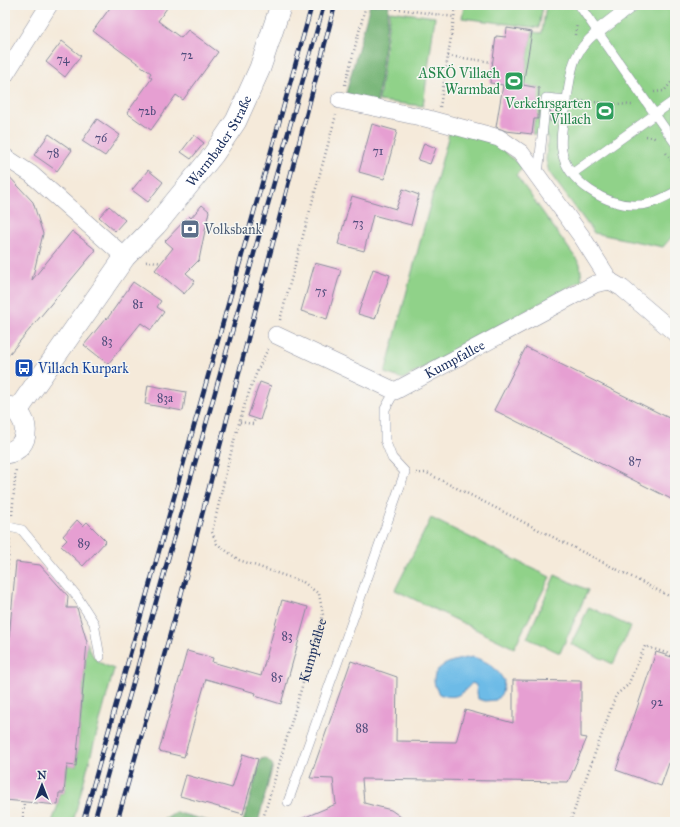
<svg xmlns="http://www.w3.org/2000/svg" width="680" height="827" font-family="'IM FELL Great Primer',serif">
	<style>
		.green { fill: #90d289; stroke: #568074 }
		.forest { fill: #74b475; stroke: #48726a }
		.water { fill: #6dbbe7; stroke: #4475a2 }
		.building { fill: #e69fd2 }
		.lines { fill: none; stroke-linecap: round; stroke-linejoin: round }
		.service-casing { stroke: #888c9c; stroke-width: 10 }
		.pedestrian-casing { stroke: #888c9c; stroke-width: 14 }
		.minor-casing { stroke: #888c9c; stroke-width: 18 }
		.tertiary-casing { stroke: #888c9c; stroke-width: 22 }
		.path { stroke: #888c9c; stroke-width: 2.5; stroke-dasharray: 1 3; stroke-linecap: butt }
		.service { stroke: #fff; stroke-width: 9 }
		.pedestrian { stroke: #fff; stroke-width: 13 }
		.minor { stroke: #fff; stroke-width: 17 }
		.tertiary { stroke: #fff; stroke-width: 21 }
		.rail-casing { stroke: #1b2f5e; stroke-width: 4.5 }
		.rail { stroke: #f6f6f2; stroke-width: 3; stroke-dasharray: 9; stroke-linecap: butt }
		.labels { text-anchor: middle; stroke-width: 3; stroke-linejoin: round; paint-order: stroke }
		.number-label { font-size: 12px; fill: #4e4b7b }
		.leisure-label { font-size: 14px; fill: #27864d; stroke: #f6f6f2; text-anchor: end }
		.street-label { font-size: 14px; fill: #1b2f5e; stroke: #f6f6f2 }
		.service-label { font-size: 14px; fill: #4e5e75; stroke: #f6f6f2; text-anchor: start }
		.transit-label { font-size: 14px; fill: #164399; stroke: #f6f6f2; text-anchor: start }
	</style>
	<rect width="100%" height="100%" fill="#f6f6f2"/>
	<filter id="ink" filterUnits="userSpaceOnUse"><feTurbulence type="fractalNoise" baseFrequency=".025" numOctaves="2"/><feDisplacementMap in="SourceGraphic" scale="8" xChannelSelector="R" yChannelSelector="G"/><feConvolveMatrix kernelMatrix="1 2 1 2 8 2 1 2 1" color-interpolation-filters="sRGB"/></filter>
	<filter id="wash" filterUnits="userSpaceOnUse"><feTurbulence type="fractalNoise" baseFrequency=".012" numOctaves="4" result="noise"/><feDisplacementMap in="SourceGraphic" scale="16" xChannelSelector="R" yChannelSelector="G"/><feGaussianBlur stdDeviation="0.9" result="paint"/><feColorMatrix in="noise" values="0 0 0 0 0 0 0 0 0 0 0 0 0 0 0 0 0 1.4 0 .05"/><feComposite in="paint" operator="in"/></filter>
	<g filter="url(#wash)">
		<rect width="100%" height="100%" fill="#f5eada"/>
		<g class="green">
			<path d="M464 5H543L539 28 462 18Z"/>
			<path d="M546 5H675V233L663 247 594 233 549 172 546 160 548 136 532 134 539 88 523 85 532 32 542 33Z"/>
			<path d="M390 11 435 17 423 106 379 101Z"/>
			<path d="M450 130 495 143 523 168 516 175 580 264 582 280 403 379 385 373Z"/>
			<path d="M431 518 550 577 514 648 395 590Z"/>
			<path d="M555 575 588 590 560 653 527 638Z"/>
			<path d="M589 607 631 627 613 664 571 644Z"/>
			<path d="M87 642C93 660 97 662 114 669L73 822H52L58 805 59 793H64L67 765 76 766Z"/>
		</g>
		<g class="forest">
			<path d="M370 5H389L377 105 346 93Z"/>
			<path d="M266 758 273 765 258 822H243L261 759Z"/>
			<path d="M175 812 212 822H159Z"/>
		</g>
		<path class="water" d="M473 657C489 662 496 667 504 681L502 693 496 700 485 701 478 699 476 685 472 683C461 695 456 700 439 694 422 666 453 660 473 657Z"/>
		<g id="blocks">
			<g class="building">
				<path d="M112 5H169L158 21 181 38 188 30 218 52 183 100 176 95 151 130 127 113 152 78 149 76 151 73 93 31Z"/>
				<path d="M507 28 532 32 523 85 539 88 538 119H534L532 134 506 131 496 127 503 85 490 83 496 36 506 37Z"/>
				<path d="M62 41 81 56 65 77 46 62Z"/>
				<path d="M551 105H557L555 122 550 121Z"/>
				<path d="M97 119 120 135 105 156 82 141Z"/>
				<path d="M372 124 397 131 384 179 359 172Z"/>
				<path d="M49 134 72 150 57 171 34 155Z"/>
				<path d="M194 135 204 143 191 159 181 152Z"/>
				<path d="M424 143 436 148 430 164 418 160Z"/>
				<path d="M148 170 163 182 148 202 132 190Z"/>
				<path d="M5 172 33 202 43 234 32 280 72 231 96 250 5 359Z"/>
				<path d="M403 189 419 195 411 225 373 215 364 251 338 244 352 196 396 209Z"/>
				<path d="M202 205 209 211 199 260 186 273 195 281 184 294 155 270 173 248 165 241 189 216 191 218Z"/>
				<path d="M109 206 125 220 115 231 99 217Z"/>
				<path d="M315 263 341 270 327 319 301 311Z"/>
				<path d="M373 269 390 275 375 319 358 314Z"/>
				<path d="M133 282 161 301 157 307 164 312 151 330 141 323 108 364 84 345 106 318 107 319Z"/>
				<path d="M526 347 675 421V501L494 410Z"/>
				<path d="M260 382 271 386 260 420 248 416Z"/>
				<path d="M148 385 186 392 183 411 145 404Z"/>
				<path d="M77 520 83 526 87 522 106 541 83 566 61 546 67 540 63 536Z"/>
				<path d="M16 562 40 565 68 596 67 608H77L87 642 76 766 67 765 64 793H59L58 805 5 800V682Z"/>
				<path d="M282 600 308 607 281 704 255 696 256 693 206 679 184 757 159 751 187 651 213 658 212 662 261 676Z"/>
				<path d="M656 652 675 658V746L661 786 616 770Z"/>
				<path d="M351 661 397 677 396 741 456 742 465 710 513 723V680L581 681V737L587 738 568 782 362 779 364 803 391 810 408 822H294L336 804 333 779 310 778Z"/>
				<path d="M243 754 258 759 243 814 180 796 186 775 232 788Z"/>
			</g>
		</g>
	</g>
	<g filter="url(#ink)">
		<use href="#blocks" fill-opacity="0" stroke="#888c9c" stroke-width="1"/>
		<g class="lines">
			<defs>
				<g id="service">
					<path d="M579 5 675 143"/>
					<path d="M597 32C571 54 572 67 567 99 565 115 559 135 562 151 567 182 607 207 638 205 651 205 663 198 675 192"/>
					<path d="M573 173 675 100"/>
					<path d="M538 175 546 98 567 100"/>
					<path d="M5 526 22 530 76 595 94 623 100 657"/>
					<path d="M288 802 405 472 392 458 385 440V409L395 391"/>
				</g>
				<path id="pedestrian" d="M597 32 632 5"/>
				<g id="minor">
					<path d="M5 75 49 5"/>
					<path d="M5 157 31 174 125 257"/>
					<path d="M610 281 622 288 675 333"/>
					<path id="s2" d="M276 335 395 391 595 284 610 281 582 237 521 153 499 138 425 118 340 100"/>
				</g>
				<g id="tertiary">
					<path d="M5 406C31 411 33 450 5 453"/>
					<path id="s3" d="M17 411 125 257 156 225 213 155 236 121 260 68 281 5"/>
				</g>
			</defs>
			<use href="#service" class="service-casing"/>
			<use href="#pedestrian" class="pedestrian-casing"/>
			<use href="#minor" class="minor-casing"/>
			<use href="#tertiary" class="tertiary-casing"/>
			<g class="path">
				<path d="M392 8 454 17"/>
				<path d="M575 35 577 24"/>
				<path d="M448 56 492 62"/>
				<path d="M345 85 366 5"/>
				<path d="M654 92 664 91 675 78"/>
				<path d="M579 101 632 105"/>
				<path d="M440 107 456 5"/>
				<path d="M646 136 653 137 657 140"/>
				<path d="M666 153 675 165"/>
				<path d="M146 262 152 261 161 263"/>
				<path d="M280 320 336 115"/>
				<path d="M240 422 253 424 255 419"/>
				<path d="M416 473H427L675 599"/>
				<path d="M12 515 16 468"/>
				<path d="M5 597 10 538"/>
				<path d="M23 817 24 802"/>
				<path id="s1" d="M262 822 323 615 319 594 303 582 239 560 217 544 212 532C227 472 239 403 268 349"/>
				<path d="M570 822 616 695 628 685 645 646 675 656"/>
			</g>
			<use href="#service" class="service"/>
			<use href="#pedestrian" class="pedestrian"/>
			<use href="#minor" class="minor"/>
			<use href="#tertiary" class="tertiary"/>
			<defs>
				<g id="rail">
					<path d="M83 822 312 5"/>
					<path d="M94 822 324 5"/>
					<path d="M117 822 180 599 335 5"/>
				</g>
			</defs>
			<use href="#rail" class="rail-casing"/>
			<use href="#rail" class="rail"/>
		</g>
	</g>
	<defs>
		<symbol id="stadium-square" viewBox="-11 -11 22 22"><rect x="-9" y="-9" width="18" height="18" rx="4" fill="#2e9e5b" stroke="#f6f6f2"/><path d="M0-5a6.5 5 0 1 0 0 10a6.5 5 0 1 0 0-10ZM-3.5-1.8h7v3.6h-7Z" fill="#fff"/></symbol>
		<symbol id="bank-square" viewBox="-11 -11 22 22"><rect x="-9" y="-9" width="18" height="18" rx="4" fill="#5c6f8a" stroke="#f6f6f2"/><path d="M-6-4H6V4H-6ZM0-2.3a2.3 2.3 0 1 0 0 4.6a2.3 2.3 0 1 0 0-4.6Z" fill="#fff"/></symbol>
		<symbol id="bus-square" viewBox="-11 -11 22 22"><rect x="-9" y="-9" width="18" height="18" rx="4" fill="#1a4fb4" stroke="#f6f6f2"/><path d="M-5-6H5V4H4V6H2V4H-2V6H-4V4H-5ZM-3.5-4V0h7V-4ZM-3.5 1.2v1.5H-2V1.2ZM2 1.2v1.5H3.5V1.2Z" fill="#fff"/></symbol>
	</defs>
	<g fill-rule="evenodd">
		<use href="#stadium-square" x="503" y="70" width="22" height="22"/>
		<use href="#stadium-square" x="594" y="100" width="22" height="22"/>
		<use href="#bank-square" x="179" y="218" width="22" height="22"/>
		<use href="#bus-square" x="13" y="357" width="22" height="22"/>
	</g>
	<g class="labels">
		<g class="number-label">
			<text x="187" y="59">72</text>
			<text x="63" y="63">74</text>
			<text x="147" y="115">72b</text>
			<text x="101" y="142">76</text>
			<text x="378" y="155">71</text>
			<text x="53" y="157">78</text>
			<text x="358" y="227">73</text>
			<text x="321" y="295">75</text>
			<text x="138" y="308">81</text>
			<text x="107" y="345">83</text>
			<text x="165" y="402">83a</text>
			<text x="635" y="465">87</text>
			<text x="84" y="547">89</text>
			<text x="287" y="640">83</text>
			<text x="277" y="681">85</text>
			<text x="657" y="706">92</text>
			<text x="362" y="732">88</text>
		</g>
		<g class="leisure-label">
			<text x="500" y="78">ASKÖ Villach<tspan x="500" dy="16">Warmbad</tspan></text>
			<text x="591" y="108">Verkehrsgarten<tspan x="591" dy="16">Villach</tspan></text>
		</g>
		<g class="street-label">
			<text dy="5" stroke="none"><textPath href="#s3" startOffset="338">Warmbader Straße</textPath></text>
			<text dy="5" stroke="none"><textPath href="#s2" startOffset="199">Kumpfallee</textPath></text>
			<text dy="5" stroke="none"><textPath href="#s1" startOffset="179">Kumpfallee</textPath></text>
		</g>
		<g class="service-label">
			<text x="204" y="234">Volksbank</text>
		</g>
		<g class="transit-label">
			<text x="38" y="373">Villach Kurpark</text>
		</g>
	</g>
	<rect width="680" height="827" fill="none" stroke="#f6f6f2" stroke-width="20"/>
	<g transform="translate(42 785)" stroke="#f6f6f2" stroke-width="3" paint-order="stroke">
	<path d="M0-3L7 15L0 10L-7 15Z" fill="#1b2f5e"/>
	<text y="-6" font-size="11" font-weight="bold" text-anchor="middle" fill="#1b2f5e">N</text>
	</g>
</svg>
